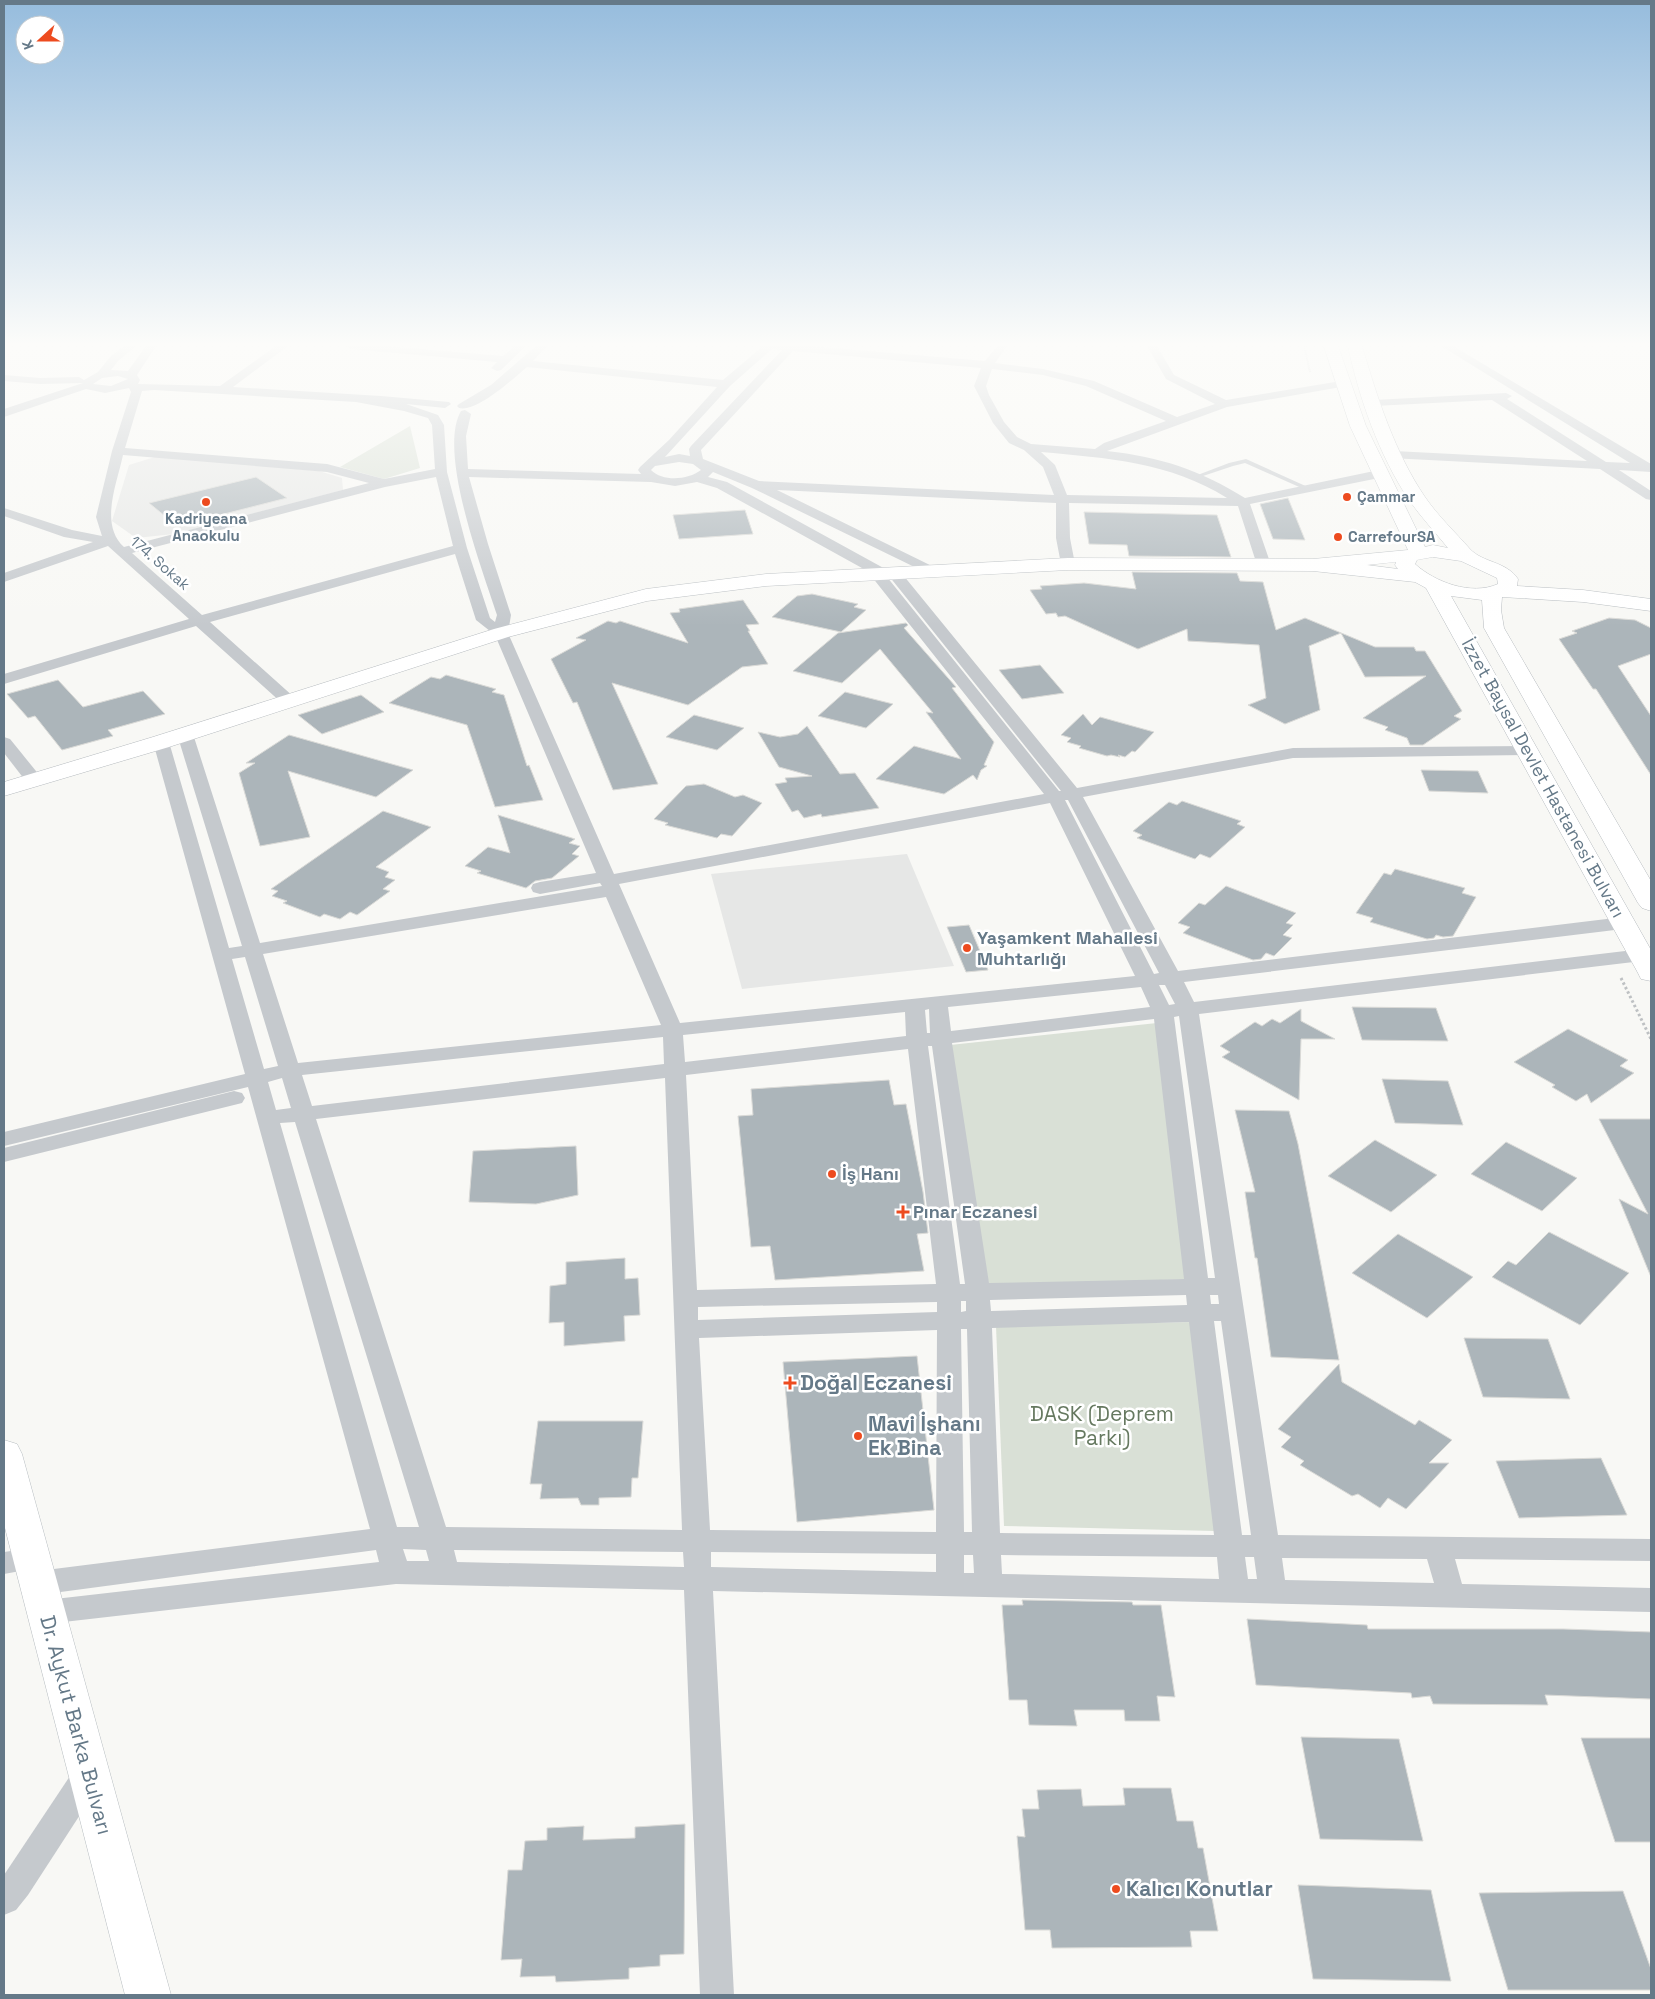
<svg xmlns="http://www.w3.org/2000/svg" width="1655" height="1999" font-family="'Space Grotesk',sans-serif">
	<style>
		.built { fill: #e6e7e6 }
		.green { fill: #d9e0d6 }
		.building { fill: #acb5ba; stroke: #dadad7 }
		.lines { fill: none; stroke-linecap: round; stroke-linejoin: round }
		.secondary-casing { stroke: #b7bdc1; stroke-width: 1 }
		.primary-casing { stroke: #b6bbbf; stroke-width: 1 }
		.path-far1 { stroke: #bec1c3; stroke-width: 2; stroke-dasharray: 1 1; stroke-linecap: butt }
		.path { stroke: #bec1c3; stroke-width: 3; stroke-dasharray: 2.5 2.5; stroke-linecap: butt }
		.service { fill: #c5c9cd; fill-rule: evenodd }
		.minor { fill: #c5c9cd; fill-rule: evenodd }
		.secondary { fill: #fff; fill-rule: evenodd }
		.primary { fill: #fff; fill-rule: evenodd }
		.poi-dot { fill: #ed4b1f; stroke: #fff; stroke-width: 2 }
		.labels { text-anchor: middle; stroke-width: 5; stroke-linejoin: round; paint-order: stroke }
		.far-poi-label { font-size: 15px; font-weight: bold; fill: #657988; stroke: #fff; text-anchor: start }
		.far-street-label { font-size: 15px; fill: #657988; stroke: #fff }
		.street-label { font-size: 18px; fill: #657988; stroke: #fff }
		.poi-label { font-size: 18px; font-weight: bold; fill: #657988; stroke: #fff; text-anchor: start }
		.near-poi-label { font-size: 21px; font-weight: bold; fill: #657988; stroke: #fff; text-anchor: start }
		.near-park-label { font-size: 21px; fill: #667960; stroke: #fff }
		.near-street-label { font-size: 21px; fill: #657988; stroke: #fff }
	</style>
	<rect width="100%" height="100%" fill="#f8f8f5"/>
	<g class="built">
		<path d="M158 456 319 471 342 478 343 490 174 534 136 538 112 521 129 465Z"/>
		<path d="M907 854 954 966 742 989 711 874Z"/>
	</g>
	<g class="green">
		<path d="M410 426 420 468 384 479 340 467Z"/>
		<path d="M1157 1023 1190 1279 989 1286 950 1045Z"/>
		<path d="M1193 1322 1215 1531 1004 1526 996 1326Z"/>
	</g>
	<g class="building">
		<path d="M256 477 287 498 177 526 149 503Z"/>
		<path d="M1288 498 1305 540 1273 539 1260 504Z"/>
		<path d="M745 510 753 534 679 539 673 515Z"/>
		<path d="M1084 512 1217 515 1231 557 1129 556 1127 545 1089 544Z"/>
		<path d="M1132 572 1237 573 1240 581 1263 582 1276 630 1305 618 1375 647H1414L1416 651H1425L1462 711 1454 716 1461 719 1423 745H1410L1407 738 1385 730 1388 727 1363 718 1426 676 1365 677 1341 633 1309 646 1320 710 1285 724 1248 705 1266 698 1259 645 1188 641 1187 629 1138 649 1065 616 1058 617 1056 613 1046 614 1030 590 1042 589 1040 586 1084 583 1136 589Z"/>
		<path d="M812 594 858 604 854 607 866 610 841 632 772 617 797 596Z"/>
		<path d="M743 600 759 624 746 625 750 631H748L768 664 742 667 688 705 612 683 658 784 613 790 577 702 573 703 551 659 586 640 576 638 608 621 616 623 620 621 688 643 670 613 680 612 679 609Z"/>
		<path d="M1609 618 1635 620 1651 628V654L1618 666 1651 716V775L1596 689H1593L1559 639 1577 633 1572 631Z"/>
		<path d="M906 623 908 625 904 628 956 687 952 688 994 742 984 765 987 766 981 770 977 780 973 775 944 794 876 779 914 746 961 759 926 712 933 713 880 649 842 683 793 671 838 633Z"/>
		<path d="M1040 665 1064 693 1022 699 999 670Z"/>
		<path d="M446 675 496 689 492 692 504 695 527 766 529 765 543 800 495 807 467 725 389 703 431 677 440 679Z"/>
		<path d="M58 680 83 707 143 691 165 714 108 730 113 736 62 750 35 716 28 718 7 694Z"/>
		<path d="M845 692 893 704 866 728 818 716Z"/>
		<path d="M361 695 384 712 322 734 298 715Z"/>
		<path d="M1083 714 1092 725 1100 717 1154 732 1135 752 1132 751 1125 757 1118 755 1120 757 1111 755 1107 756 1079 748 1081 746 1067 742 1071 738 1061 735Z"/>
		<path d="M694 715 744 728 717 750 666 737Z"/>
		<path d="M807 726 840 774 855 773 879 808 822 817 821 814 804 818 798 810 792 812 775 784 787 782 785 778 812 776 779 767 758 732 780 737 798 734Z"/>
		<path d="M289 735 413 770 376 797 288 771 310 837 260 846 239 773 255 763H246Z"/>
		<path d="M1421 770 1478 771 1488 793 1429 791Z"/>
		<path d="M704 784 735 797 743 795 762 803 732 836 721 834 717 838 665 825 668 823 654 819 686 786Z"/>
		<path d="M1182 801 1241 821 1237 824 1245 827 1210 858 1200 854 1195 859 1137 838 1142 835 1133 831 1169 802 1177 805Z"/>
		<path d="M383 811 431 827 376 867 389 872 385 877 395 880 383 889 390 891 357 915 350 912 340 919 324 914 320 917 283 903 287 901 272 896 278 891 271 889Z"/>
		<path d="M498 815 575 839 569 843 580 846 572 854 579 856 552 878 535 881 526 888 477 873 481 871 465 866 488 847 510 853Z"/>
		<path d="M1395 869 1465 888 1462 893 1476 897 1453 936 1443 937 1436 935 1434 938 1427 939 1370 922 1373 918 1356 913 1384 873 1391 875Z"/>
		<path d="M1226 886 1296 913 1286 923 1293 925 1283 935 1292 938 1274 956 1266 953 1261 959 1253 960 1183 933 1190 927 1178 923 1199 903 1205 905Z"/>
		<path d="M969 925 988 970 966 972 947 927Z"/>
		<path d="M1352 1007 1436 1008 1448 1041 1362 1040Z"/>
		<path d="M1301 1009V1021L1335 1039H1301L1299 1100 1222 1057 1230 1052 1220 1046 1255 1022 1262 1026 1272 1019 1280 1023Z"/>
		<path d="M1568 1029 1628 1060 1620 1066 1634 1073 1591 1103 1587 1094 1576 1101 1552 1087 1555 1085 1514 1062Z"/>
		<path d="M1382 1079 1448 1081 1463 1125 1395 1123Z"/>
		<path d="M889 1080 894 1105 906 1104 923 1192 928 1233 917 1234 924 1271 775 1280 770 1246 751 1247 738 1116 753 1115 751 1089Z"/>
		<path d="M1235 1110 1289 1111 1298 1144 1339 1360 1271 1357 1257 1258H1255L1245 1192H1255Z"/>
		<path d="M1599 1119H1651V1277L1619 1199 1648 1214Z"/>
		<path d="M1375 1140 1437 1175 1391 1212 1328 1176Z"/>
		<path d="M1506 1142 1577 1178 1542 1211 1471 1174Z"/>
		<path d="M576 1146 578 1195 536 1204 469 1202 473 1151Z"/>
		<path d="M1549 1232 1629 1273 1580 1325 1492 1277 1508 1261 1516 1265Z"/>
		<path d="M1398 1234 1473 1277 1427 1318 1352 1273Z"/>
		<path d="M625 1258V1279L638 1278 640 1315 624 1316 625 1341 564 1346V1322L549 1323 550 1286 566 1284V1262Z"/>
		<path d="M1464 1338 1548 1339 1570 1399 1483 1397Z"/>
		<path d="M917 1356 934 1510 797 1522 783 1362Z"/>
		<path d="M1339 1364 1342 1382 1415 1425 1419 1420 1452 1440 1429 1463H1449L1406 1509 1388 1498 1380 1508 1358 1494 1352 1496 1300 1465 1304 1461 1281 1447 1291 1437 1278 1429Z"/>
		<path d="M538 1421H643L638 1478H632L631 1497 599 1498V1505H581L578 1498 540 1499 542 1484H530Z"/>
		<path d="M1601 1458 1627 1515 1519 1518 1496 1461Z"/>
		<path d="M1022 1600 1132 1602 1133 1605H1161L1175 1697 1157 1696 1160 1721H1125L1124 1710H1074L1077 1726 1029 1725 1027 1700H1009L1002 1605H1023Z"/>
		<path d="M1247 1619 1367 1625 1368 1629H1563L1651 1632V1699L1545 1695 1548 1705 1433 1704 1430 1696 1412 1698 1411 1693 1256 1685Z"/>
		<path d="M1301 1737 1399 1739 1423 1841 1320 1839Z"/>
		<path d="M1581 1738H1651V1842H1615Z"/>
		<path d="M1123 1788H1171L1177 1821H1193L1198 1848H1203L1218 1931H1190L1192 1947 1052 1948 1050 1930H1025L1017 1836 1025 1837 1022 1809H1039L1037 1790 1081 1789 1083 1806 1125 1805Z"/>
		<path d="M685 1824 684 1954 660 1955V1966L629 1968V1979L556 1982 555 1976 520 1977 522 1959 501 1960 508 1870H522L525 1841 547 1840V1828L584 1826 583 1840 635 1838V1827Z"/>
		<path d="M1298 1885 1431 1890 1451 1981 1313 1979Z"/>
		<path d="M1623 1891 1651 1969V1990H1508L1479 1893Z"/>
	</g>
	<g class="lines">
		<defs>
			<path id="secondary" d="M4 1440 17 1444 22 1454 171 1995H125L4 1524Z"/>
			<path id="primary" d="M1324 346H1338L1366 426 1425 547 1433 545 1448 548C1435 532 1421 517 1409 500 1379 455 1359 398 1348 346H1362C1377 397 1395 453 1425 497 1438 516 1455 532 1470 549 1483 563 1506 561 1518 579L1517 586 1583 590 1651 599V611L1583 602 1502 597 1501 610 1504 628 1651 881V911L1642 908 1638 903 1484 628 1482 600 1451 596 1651 950V981L1641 979 1638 973 1426 588 1415 582 1313 571 1068 570 766 586 647 601 508 637 169 747 4 796V782L153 737 494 629 646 589 766 574 1068 558 1313 559 1408 550 1350 426ZM1433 557 1461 561 1497 578 1498 584C1471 596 1435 582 1415 564L1417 560ZM1396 562 1395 565 1398 569 1367 565Z"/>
		</defs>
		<use href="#secondary" class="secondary-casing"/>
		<use href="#primary" class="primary-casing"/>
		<path class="path-far1" d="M1304 346 1310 372"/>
		<path class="path" d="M1621 978 1651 1039"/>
		<path class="service" d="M1246 459 1310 488 1311 489 1306 490 1245 463 1233 466 1200 477 1195 476 1229 463Z"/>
		<g class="minor">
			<path d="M124 346H136L118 361 111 370 128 371 146 346H156L137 375 140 380 138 384 220 386 276 346H288L233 387 381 396 449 402 451 404 445 408 406 404 438 415 444 425 447 472 467 548 490 618 495 622 497 615C483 571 437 452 461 411L465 410 471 414 466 436 468 469 641 474 638 470 640 467 669 440 717 387 527 367C514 378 476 413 459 408L457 406 459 404 491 385 536 346H547L533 361 723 380 763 346H810L985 361 997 346H1007L995 363 1043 369 1094 381 1177 417 1215 404 1166 379 1147 346H1157L1174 375 1226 400 1341 381 1345 382 1347 384 1345 386 1341 387 1227 407 1107 451C1161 457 1200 470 1245 498L1379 470 1383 471 1385 474 1383 477 1379 478 1250 504 1271 565 1264 569 1257 565 1238 506 1069 503 1070 538 1075 564 1068 568 1061 564 1056 538V503L777 490 936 568 938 571 931 575 752 488 713 472 708 477 727 482 889 571 894 569 899 570 1077 788 1293 748 1533 746 1535 750 1533 754 1527 755 1293 758 1083 797 1178 971 1623 917 1630 919 1632 923 1630 927 1623 929 1184 982 1194 1002 1642 949 1649 951 1651 956 1649 959 1642 961 1199 1014 1278 1535 1651 1539V1561L1455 1559 1462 1584 1651 1588V1612L713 1591 734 1995H700L684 1590 396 1584 46 1624 36 1620 32 1612 36 1604 46 1600 379 1562 376 1550 38 1595 28 1591 24 1583 28 1575 38 1571 370 1529 248 1087 4 1146V1132L245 1074 153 742 155 739H167L169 742 229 948 242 946 177 734 179 731H191L193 734 260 943 602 886 600 883 540 894 533 892 531 888 533 884 540 882 596 873 495 635 476 620 455 554 210 622 295 698 297 701 295 704H283L196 626 4 684V674L189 619 108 546 4 582V573L93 542 64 537 4 516V508L72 530 102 536 96 517 112 451 131 392 129 388 105 393 86 389 4 417V409L83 383 40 384 4 381V375L40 378 79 377 84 380 98 372 110 357ZM772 349 782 350 691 446 689 449 690 456 679 454 665 457 730 386ZM793 351 981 368 974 386 993 423 1009 443 1024 450 1043 467 1054 495 759 481 703 459 701 450ZM992 369 1043 375 1086 386 1166 421 1104 443 1095 449 1031 444 1017 437 1004 422 989 395 986 386ZM118 376 128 379 111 386 93 384 102 378ZM154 390 356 402 404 411 428 418 432 425 435 469 384 479 327 464 125 448 142 391ZM1041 452C1107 458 1170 462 1227 498L1067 495 1055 465ZM123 455 327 472 369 483 124 547C99 524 117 484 123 455ZM679 462 693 464 701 470C688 480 663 482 651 470L655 466ZM436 477 453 546 202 615 132 553 385 487ZM469 477 651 482 675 486 697 482 717 488 871 573 872 577 1044 794 614 874 508 633 511 615 488 544ZM889 576 1061 791H1059L887 577ZM1065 800H1068L1159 973 1154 974ZM1050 803 1135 976 680 1023 619 884ZM606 897 661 1025 298 1063 263 954ZM245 957 278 1066 264 1069 232 959ZM1159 985H1165L1175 1004 1169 1005ZM1141 987 1150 1007 951 1031 948 1007ZM929 1009 930 1033H927L925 1010ZM905 1012 906 1036 685 1062 683 1035ZM1179 1016 1215 1278H1208L1174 1017ZM1154 1019 1184 1279 989 1283 952 1043ZM663 1037 664 1064 312 1106 302 1075ZM928 1046H932L965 1284H960ZM908 1049 936 1284 697 1290 686 1075ZM282 1078 291 1108 276 1110 268 1082ZM665 1078 682 1530 446 1527 316 1119ZM295 1122 419 1527H397L280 1123ZM1186 1295 1187 1305 991 1311 990 1300ZM1210 1295H1218L1219 1304H1211ZM961 1301H966V1311L961 1312ZM937 1302V1312L698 1320V1307ZM1214 1321H1221L1251 1535H1242ZM1189 1322 1214 1535 1000 1533 992 1328ZM961 1329H967L972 1532H964ZM937 1330 936 1532 710 1530 699 1338ZM403 1549 426 1550 429 1561H407ZM454 1550 683 1552 684 1567 457 1562ZM711 1552 936 1554V1572L711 1567ZM964 1555H973L974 1573H964ZM1001 1555 1217 1557 1219 1579 1002 1574ZM1245 1557H1254L1257 1579H1248ZM1282 1558 1427 1559 1434 1583 1285 1580Z"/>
			<path d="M346 346H385L503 356 515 346H526L501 370 497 371 491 368 497 362 351 349Z"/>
			<path d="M1441 346H1453L1651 464V472L1619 470 1651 491V500L1646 499 1600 469 1390 458 1388 455 1390 452 1394 451 1587 461 1492 400 1374 406 1368 403 1374 400 1506 393 1512 396 1507 399 1606 462 1630 463Z"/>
			<path d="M4 737 10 739 40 776 42 780 40 784H28L4 753Z"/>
			<path d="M234 1091 242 1093 245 1098 242 1103 4 1162V1148Z"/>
			<path d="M32 1548 42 1551 46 1559 42 1567 4 1574V1552Z"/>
			<path d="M89 1760 100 1764 104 1774 100 1784 28 1895 16 1910 4 1915V1875L78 1764Z"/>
		</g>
		<use href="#secondary" class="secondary"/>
		<use href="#primary" class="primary"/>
	</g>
	<linearGradient id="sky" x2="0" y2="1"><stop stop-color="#96bcdd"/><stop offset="0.55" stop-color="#fcfcfa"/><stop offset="1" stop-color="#fcfcfa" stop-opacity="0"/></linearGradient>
	<rect width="1655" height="626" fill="url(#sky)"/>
	<g class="poi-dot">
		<circle cx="1347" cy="497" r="5"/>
		<circle cx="206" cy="502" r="5"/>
		<circle cx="1338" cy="537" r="5"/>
		<circle cx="967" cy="948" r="5"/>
		<circle cx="832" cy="1174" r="5"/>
		<path d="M900.5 1204.5h5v5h5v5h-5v5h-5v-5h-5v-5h5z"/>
		<path d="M787.5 1375.5h5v5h5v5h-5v5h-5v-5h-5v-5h5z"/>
		<circle cx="858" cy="1436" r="5"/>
		<circle cx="1116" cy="1889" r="5"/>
	</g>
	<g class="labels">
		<g class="far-poi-label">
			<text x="1357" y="502">Çammar</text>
			<text x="206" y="524" text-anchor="middle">Kadriyeana<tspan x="206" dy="17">Anaokulu</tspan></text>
			<text x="1348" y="542">CarrefourSA</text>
		</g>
		<g class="far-street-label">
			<text transform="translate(160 563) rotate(41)" y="5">174. Sokak</text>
		</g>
		<g class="street-label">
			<text transform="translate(1543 778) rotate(61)" y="6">İzzet Baysal Devlet Hastanesi Bulvarı</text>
		</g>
		<g class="poi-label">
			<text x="977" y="944">Yaşamkent Mahallesi<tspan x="977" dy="21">Muhtarlığı</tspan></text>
			<text x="842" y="1180">İş Hanı</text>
			<text x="913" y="1218">Pınar Eczanesi</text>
		</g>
		<g class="near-poi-label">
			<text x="800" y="1390">Doğal Eczanesi</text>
			<text x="868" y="1431">Mavi İşhanı<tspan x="868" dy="24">Ek Bina</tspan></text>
			<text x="1126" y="1896">Kalıcı Konutlar</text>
		</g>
		<g class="near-park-label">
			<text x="1102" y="1421">DASK (Deprem<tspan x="1102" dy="24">Parkı)</tspan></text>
		</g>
		<g class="near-street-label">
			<text transform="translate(76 1725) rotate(75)" y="7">Dr. Aykut Barka Bulvarı</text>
		</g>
	</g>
	<rect width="1655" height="1999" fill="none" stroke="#657988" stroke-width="10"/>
	<g transform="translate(40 40) rotate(249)"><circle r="24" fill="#ffffff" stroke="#c1c9cf"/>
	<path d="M0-4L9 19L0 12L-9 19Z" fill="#ed4b1f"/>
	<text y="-8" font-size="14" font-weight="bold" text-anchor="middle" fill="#657988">K</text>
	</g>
</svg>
